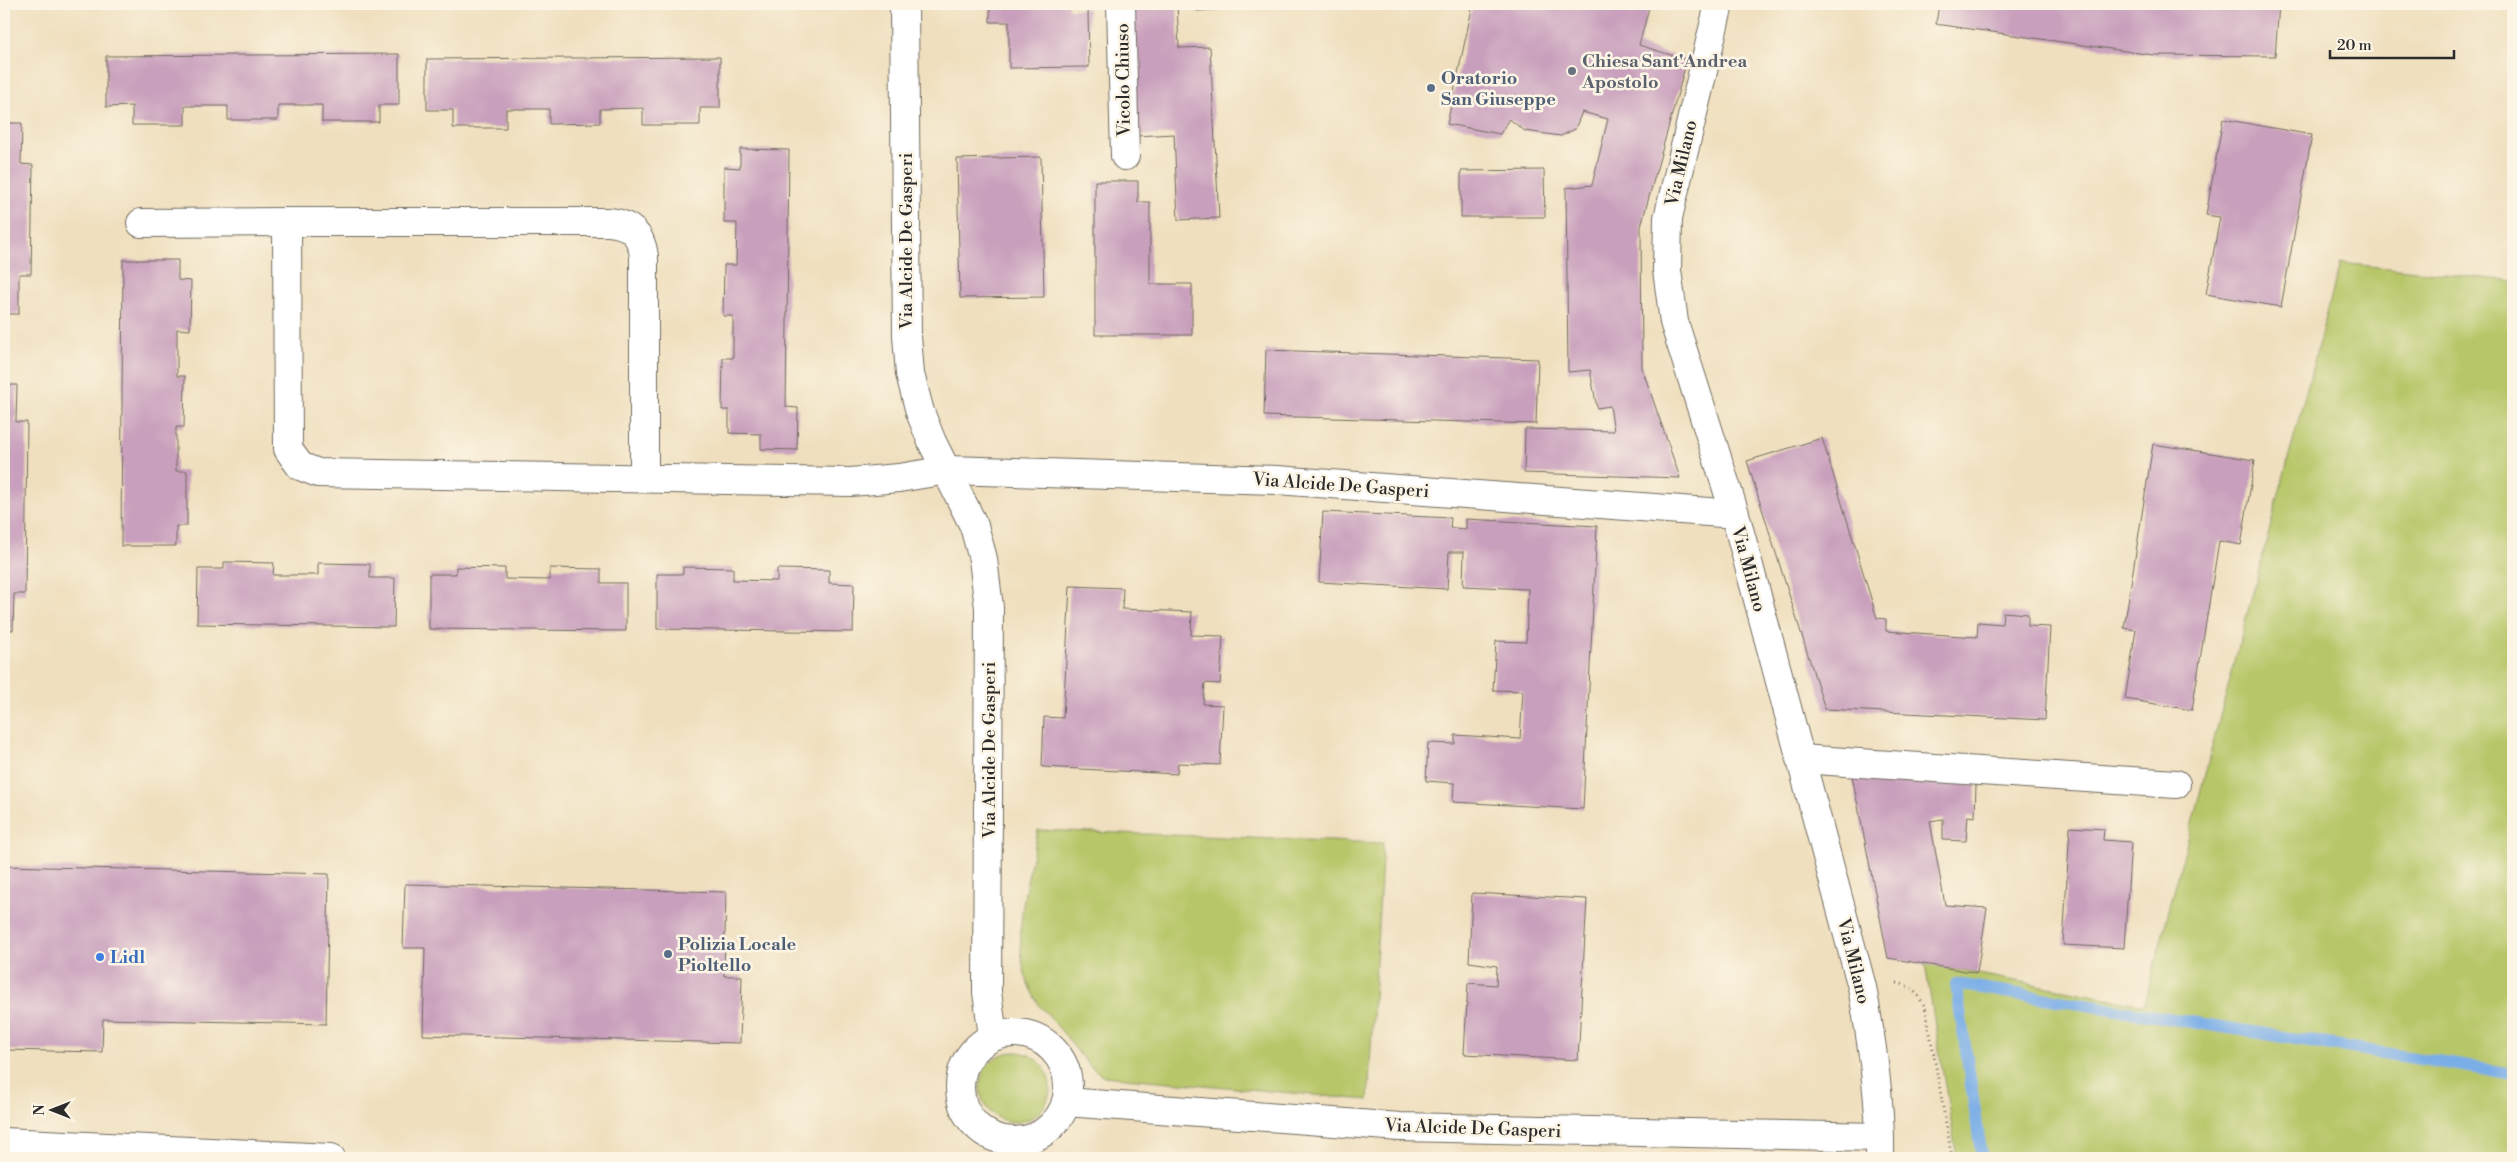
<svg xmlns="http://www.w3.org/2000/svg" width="2517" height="1162" font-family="'Libre Bodoni',serif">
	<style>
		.green { fill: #b7c668; stroke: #71784a }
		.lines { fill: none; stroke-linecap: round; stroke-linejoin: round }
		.stream { stroke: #7aaee7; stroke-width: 12 }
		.building { fill: #c89fbc }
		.minor-casing { stroke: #706a5e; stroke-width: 30 }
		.path { stroke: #706a5e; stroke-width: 3; stroke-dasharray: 1 4; stroke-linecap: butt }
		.minor { stroke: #fff; stroke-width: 28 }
		.worship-dot { fill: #6b7280; stroke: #fcf5e5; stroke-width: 2 }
		.service-dot { fill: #5c6f8a; stroke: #fcf5e5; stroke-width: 2 }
		.shop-dot { fill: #3f7fe0; stroke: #fcf5e5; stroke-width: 2 }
		.labels { text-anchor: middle; stroke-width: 5; stroke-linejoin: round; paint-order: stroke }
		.worship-label { font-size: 18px; font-weight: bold; fill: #5b616d; stroke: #fcf5e5; text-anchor: start }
		.service-label { font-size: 18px; font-weight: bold; fill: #4e5e75; stroke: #fcf5e5; text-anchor: start }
		.street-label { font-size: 18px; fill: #2b2b2b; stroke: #fcf5e5 }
		.shop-label { font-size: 18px; font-weight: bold; fill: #366cbe; stroke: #fcf5e5; text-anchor: start }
	</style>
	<rect width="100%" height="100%" fill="#fcf5e5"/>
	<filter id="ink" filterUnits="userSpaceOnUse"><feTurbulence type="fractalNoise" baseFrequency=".02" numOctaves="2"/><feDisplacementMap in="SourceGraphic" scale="10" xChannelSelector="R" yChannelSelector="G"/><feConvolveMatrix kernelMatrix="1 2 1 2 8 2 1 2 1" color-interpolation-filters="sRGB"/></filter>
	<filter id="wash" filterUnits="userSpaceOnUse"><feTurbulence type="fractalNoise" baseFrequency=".0096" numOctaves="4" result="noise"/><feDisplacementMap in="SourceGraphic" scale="20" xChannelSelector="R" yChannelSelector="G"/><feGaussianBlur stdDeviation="1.12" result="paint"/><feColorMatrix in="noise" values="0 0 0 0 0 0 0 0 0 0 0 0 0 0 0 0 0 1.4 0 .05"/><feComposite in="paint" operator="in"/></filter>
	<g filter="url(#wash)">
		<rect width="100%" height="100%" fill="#efdfbe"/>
		<g class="green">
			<path d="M2340 263 2513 281V1158H1957L1925 964 2144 1005Z"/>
			<path d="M1038 830 1383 843 1368 1100 1104 1076C1086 1066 1078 1051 1065 1035 1057 1025 1048 1016 1040 1006 1004 954 1027 886 1038 830Z"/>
			<circle cx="1015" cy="1087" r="35"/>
		</g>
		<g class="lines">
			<path class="stream" d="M1982 1158 1956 984 2513 1074"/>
		</g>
		<g id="blocks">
			<g class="building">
				<path d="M990 4H1068V9H1088L1089 67 1009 68V22H990Z"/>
				<path d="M1128 4H1177L1179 48 1210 47 1219 218 1178 220 1174 134 1136 136Z"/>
				<path d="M1197 4H1283V5L1197 11Z"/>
				<path d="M1473 4H1650L1639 45 1687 60 1641 226 1642 368 1680 478 1524 473 1525 429 1614 431 1610 406 1597 408 1590 370 1568 372 1566 188 1592 185 1608 119 1582 112 1575 129 1561 136 1525 131 1509 119 1500 134 1447 124Z"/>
				<path d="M1939 4H2279L2275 56 2153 55 1936 24Z"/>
				<path d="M399 54V105H379V122H322V105H278V120H228V106H185V125H132V106L106 107V56Z"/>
				<path d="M720 57V108H700V125H643V108L600 109V123L549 124V109H506V128H453V110H427V59Z"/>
				<path d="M2223 119 2312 135 2281 307 2206 294 2220 217 2206 215Z"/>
				<path d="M4 123H22L21 164 33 165 31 274H19V314H4Z"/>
				<path d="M740 149 789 150 786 407 798 408 797 450 761 449V434L729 433V410H722L723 358H733V316H723L724 265H736L737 223H724V167L740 168Z"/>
				<path d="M1041 157 1044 297 960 298 957 159Z"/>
				<path d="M1544 170 1545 217H1461V171Z"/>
				<path d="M1095 181H1138V202H1150V284H1192V335H1095Z"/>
				<path d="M123 260H178V280L191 281 190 330 177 329V376H185L184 427H176V471H187V526H176V546H121Z"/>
				<path d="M1266 350 1538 359 1536 424 1264 416Z"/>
				<path d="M4 385H17L16 422H27L25 594H14L13 630H4Z"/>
				<path d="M1822 438 1877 618 1886 619V631L1977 637 1978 622 2002 624 2003 612 2028 614V626L2050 627 2045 720 1825 709 1747 461Z"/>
				<path d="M2153 444 2255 460 2241 545 2219 541 2192 710 2125 699 2136 630 2124 628Z"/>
				<path d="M1323 512 1451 518 1450 528 1466 529V519L1597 526 1583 809 1453 802 1454 783 1426 781 1428 743 1455 744V735L1520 739 1523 691 1493 690 1496 641 1526 642 1528 589 1463 586 1464 552H1449L1447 589 1319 582Z"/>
				<path d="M224 562 274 563 273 575H318V563L370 564V578H395L394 627 197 624 198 569H224Z"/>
				<path d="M456 567 505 568V579L550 580V568L601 569V583H626V631L429 629V574H456Z"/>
				<path d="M683 567 733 568V580L777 581V569L829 570V583L854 584 853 632 657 629V574H683Z"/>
				<path d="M1070 586 1123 588 1122 609 1192 612 1191 635 1223 636 1220 684 1205 683 1203 704 1223 705 1220 765 1178 763 1177 774 1042 767 1044 717 1063 718Z"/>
				<path d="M1852 776 1976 784 1975 817 1968 816 1966 841 1943 840V819L1930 821 1945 905 1987 908 1977 973 1888 958Z"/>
				<path d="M2070 827 2104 829 2103 840 2131 842 2124 948 2063 945Z"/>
				<path d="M4 866 329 874 326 1024 103 1019 102 1052 4 1050Z"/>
				<path d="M405 884 726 892 724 976H742L740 1043 423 1035 425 948H403Z"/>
				<path d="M1472 893 1587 899 1578 1060 1464 1054 1468 983 1496 985 1497 966 1469 962Z"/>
			</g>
		</g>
	</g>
	<g filter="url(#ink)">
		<use href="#blocks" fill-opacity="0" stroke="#706a5e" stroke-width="1"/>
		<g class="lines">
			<defs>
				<g id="minor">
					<path d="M904 4 907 336 910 374 920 412 932 442 974 526 983 559 989 608 987 992 993 1036"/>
					<path d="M1121 4 1125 156"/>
					<path d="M1719 4 1668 218 1667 270 1674 322 1735 514 1862 987C1872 1043 1881 1102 1880 1158"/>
					<path d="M141 223 287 222"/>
					<path d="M644 478V256C641 234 631 224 609 222H287L288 449 300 466 318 473 850 482 899 478 947 470 1277 480 1735 514"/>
					<path d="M1800 759 2176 784"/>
					<circle cx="1014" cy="1087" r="54"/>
					<path d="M1066 1102 1400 1127 1880 1137"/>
					<path d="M4 1142 331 1158"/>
				</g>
			</defs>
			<use href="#minor" class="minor-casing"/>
			<path class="path" d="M1897 983C1912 985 1921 998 1926 1010L1952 1158"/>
			<use href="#minor" class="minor"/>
		</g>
	</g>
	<circle class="worship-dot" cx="1572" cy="71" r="5"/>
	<g class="service-dot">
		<circle cx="1431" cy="88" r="5"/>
		<circle cx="668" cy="954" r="5"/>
	</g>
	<circle class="shop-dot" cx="100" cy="957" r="5"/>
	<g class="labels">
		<g class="worship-label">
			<text x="1582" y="67">Chiesa Sant'Andrea<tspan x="1582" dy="21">Apostolo</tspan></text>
		</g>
		<g class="service-label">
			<text x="1441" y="84">Oratorio<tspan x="1441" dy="21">San Giuseppe</tspan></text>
			<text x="678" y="950">Polizia Locale<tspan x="678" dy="21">Pioltello</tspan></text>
		</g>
		<g class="street-label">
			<text transform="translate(1123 80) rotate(-91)" y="6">Vicolo Chiuso</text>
			<text transform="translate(1681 163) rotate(-77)" y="6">Via Milano</text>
			<text transform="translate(906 241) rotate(-90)" y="6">Via Alcide De Gasperi</text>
			<text transform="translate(1341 485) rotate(4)" y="6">Via Alcide De Gasperi</text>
			<text transform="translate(1749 569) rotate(75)" y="6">Via Milano</text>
			<text transform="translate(989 750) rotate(-90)" y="6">Via Alcide De Gasperi</text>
			<text transform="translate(1854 961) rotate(76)" y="6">Via Milano</text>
			<text transform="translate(1473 1128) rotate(2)" y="6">Via Alcide De Gasperi</text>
		</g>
		<g class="shop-label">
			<text x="110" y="963">Lidl</text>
		</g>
	</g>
	<rect width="2517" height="1162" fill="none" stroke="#fcf5e5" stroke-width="20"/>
	<g transform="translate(52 1110) rotate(270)" stroke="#fcf5e5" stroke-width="4" paint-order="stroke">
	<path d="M0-4L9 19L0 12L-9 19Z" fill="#2b2b2b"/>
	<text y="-8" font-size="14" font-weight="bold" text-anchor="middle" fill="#2b2b2b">N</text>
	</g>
	<path d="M2330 50v8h124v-8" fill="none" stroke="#2b2b2b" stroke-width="2.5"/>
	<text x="2337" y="50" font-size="15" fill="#2b2b2b" stroke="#fcf5e5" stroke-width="4" paint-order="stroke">20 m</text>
</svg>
